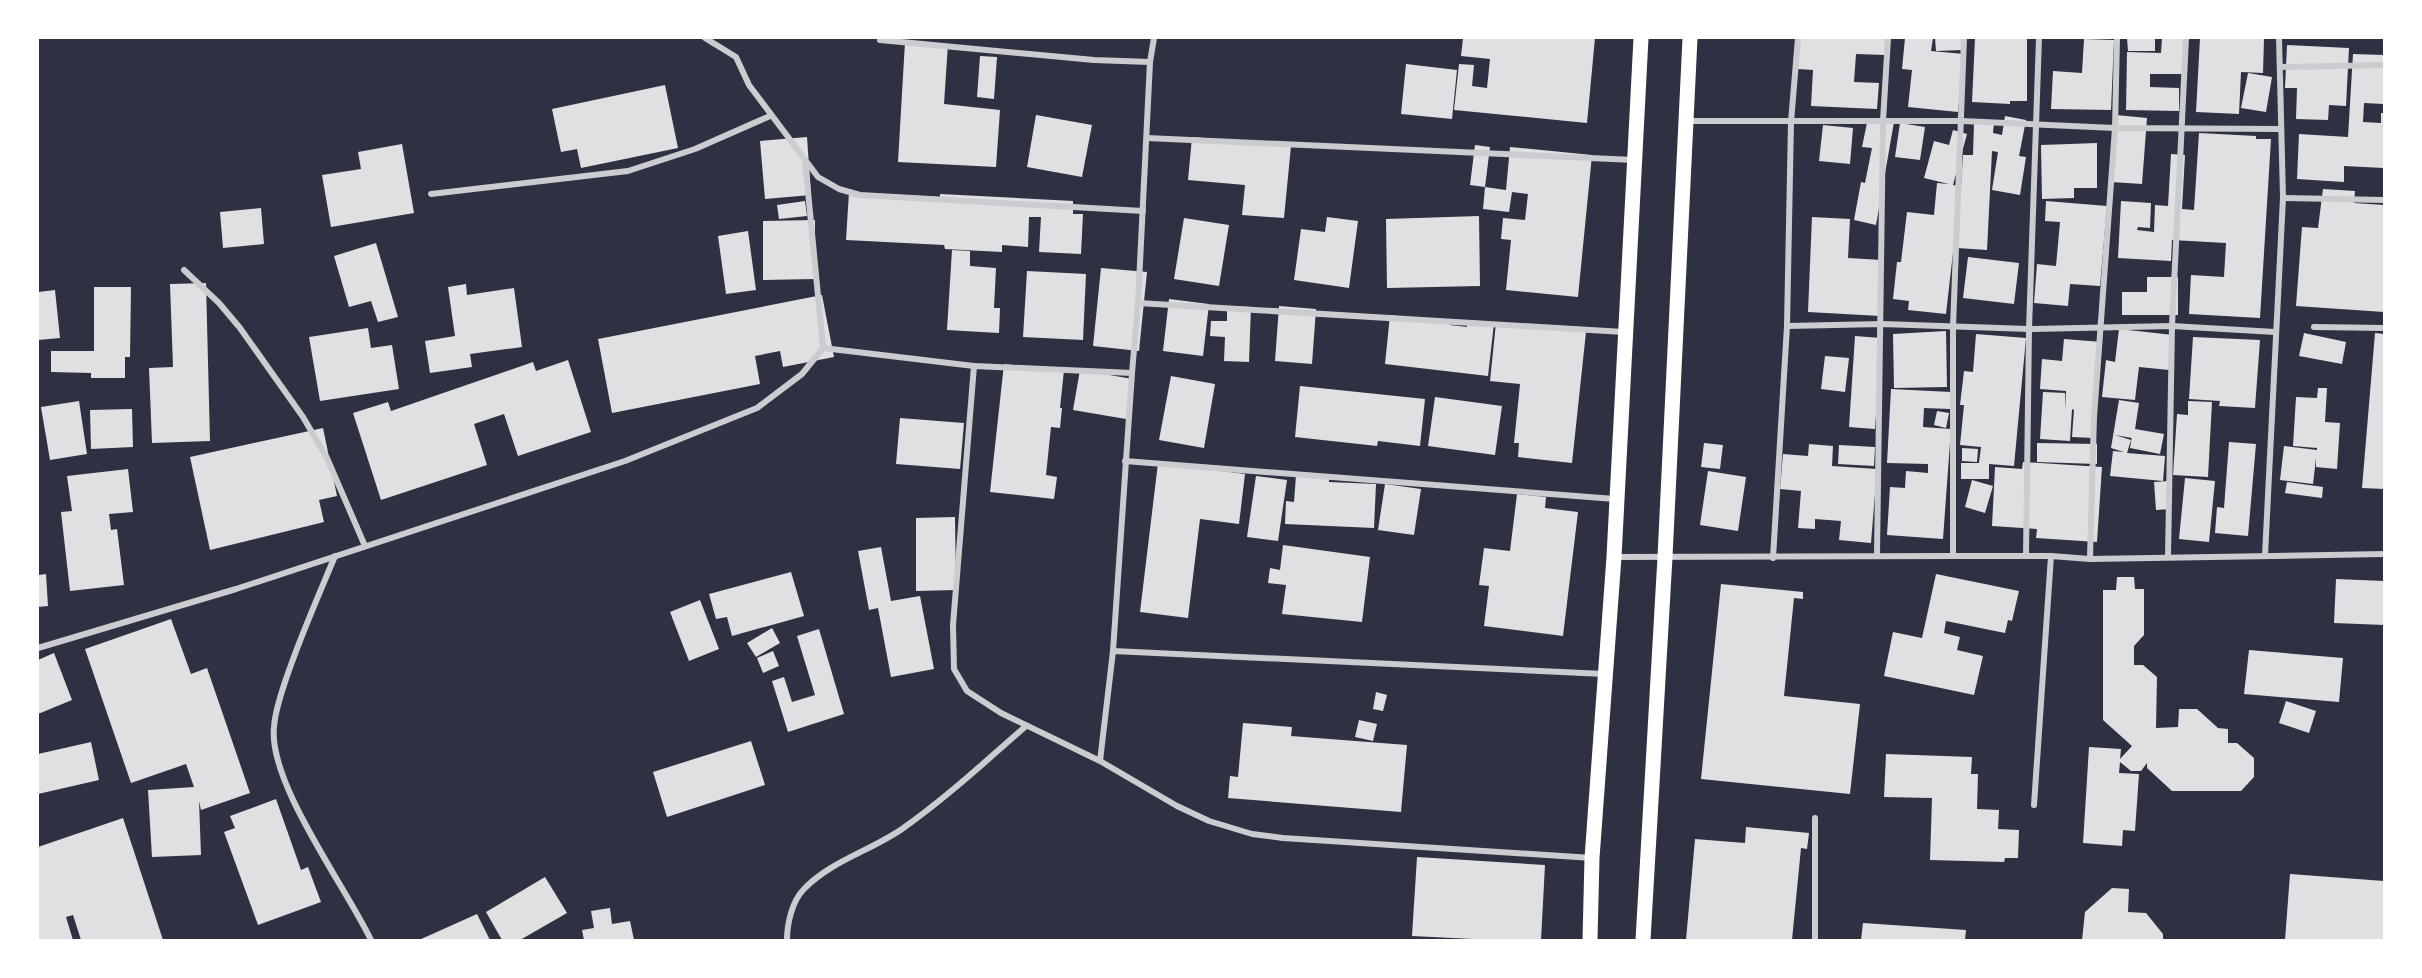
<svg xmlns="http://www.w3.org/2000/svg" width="2422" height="978" font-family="'Golos Text',sans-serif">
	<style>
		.building { fill: #e0e0e3 }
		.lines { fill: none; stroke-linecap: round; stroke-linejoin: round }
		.minor { stroke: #caccd0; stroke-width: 6 }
		.primary { stroke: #fff; stroke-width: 15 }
	</style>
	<rect width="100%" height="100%" fill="#2d3142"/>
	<g class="building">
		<path d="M1463 38H1595L1587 123 1454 110 1459 64 1474 65 1472 86 1487 88 1490 59 1461 56Z"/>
		<path d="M1799 38H1886L1885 55 1856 54 1854 82 1879 83 1877 109 1811 106 1813 70 1798 69Z"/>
		<path d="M1905 38H1933L1931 51 1964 54 1958 112 1908 107 1912 70 1902 69Z"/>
		<path d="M1935 38H1962V50L1936 51Z"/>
		<path d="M1975 38H2027V101H2010V104L1972 102Z"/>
		<path d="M2127 38H2155V51H2128Z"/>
		<path d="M2162 38H2184L2183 74H2150V87L2179 88V111L2126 110 2127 52 2161 53Z"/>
		<path d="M2200 38H2264L2263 73 2241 72 2239 114 2196 112Z"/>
		<path d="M2084 39 2114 40 2111 110 2051 109 2053 71 2082 73Z"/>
		<path d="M905 42 948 44 944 104 1000 110 996 167 898 162Z"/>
		<path d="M2287 45 2349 48 2346 106 2329 105 2328 120 2296 119 2297 88H2285Z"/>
		<path d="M2353 54 2384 55V104L2364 103 2363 122 2381 123V113H2384V168L2344 166V182L2297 179 2299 134 2348 137Z"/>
		<path d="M980 56 997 57 994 99 977 97Z"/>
		<path d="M1406 64 1457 70 1452 119 1401 114Z"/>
		<path d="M2248 73 2272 77 2266 112 2241 108Z"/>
		<path d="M665 85 678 148 581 168 577 149 561 152 552 109Z"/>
		<path d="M1036 115 1092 125 1082 177 1027 167Z"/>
		<path d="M2116 115 2147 118 2142 184 2111 182Z"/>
		<path d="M2005 116 2026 120 2019 156 2026 157 2020 195 1992 190 1998 152 1992 151 1987 250 1957 248 1959 200 1946 314 1908 310 1909 301 1893 299 1897 262H1901L1907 212 1934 215 1937 183 1949 184 1924 178 1934 141 1949 145 1953 130 1967 134 1953 185 1961 186 1963 155H1973L1974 122 1994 123 1993 133 2002 135Z"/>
		<path d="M1868 118 1894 122 1876 225 1854 220 1861 182 1865 183 1872 148 1862 147Z"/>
		<path d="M1900 123 1925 127 1920 160 1895 157Z"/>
		<path d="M1823 125 1853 128 1850 164 1819 161Z"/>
		<path d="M2199 133 2256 136V139H2271L2260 318 2189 314 2191 275 2224 277 2226 243 2172 240 2171 261 2118 258 2121 201 2151 203 2150 228 2138 227 2137 230 2154 232 2155 205 2168 206 2171 154 2185 155 2182 209 2194 210Z"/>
		<path d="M807 137 811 195 765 199 760 141Z"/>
		<path d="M1192 137 1291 146 1284 218 1242 215 1245 185 1188 180Z"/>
		<path d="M2097 143V188H2074V198L2042 199 2041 145Z"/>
		<path d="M402 144 414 213 331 227 322 175 361 169 358 152Z"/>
		<path d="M1475 145 1490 147 1485 187 1470 185Z"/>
		<path d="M1510 147 1592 155 1578 297 1506 290 1511 240 1501 239 1503 218 1525 220 1528 194 1512 192 1509 212 1483 209 1485 187 1506 190Z"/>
		<path d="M2323 189 2355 191 2354 203 2384 205V312L2296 306 2302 227 2318 228Z"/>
		<path d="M849 192 940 197V194L1073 201V214H1083L1081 254 1039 252 1041 217H1029L1028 247 1002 245V252L945 249 944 245 846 240Z"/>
		<path d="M805 201 807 216 779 219 777 205Z"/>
		<path d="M2046 201 2107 206 2100 286 2070 284 2068 306 2034 303 2037 264 2056 266 2060 222 2045 221Z"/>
		<path d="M261 208 264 244 223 248 220 212Z"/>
		<path d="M1479 216 1480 286 1387 288 1386 219Z"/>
		<path d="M1327 217 1358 221 1349 288 1294 280 1301 229 1325 232Z"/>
		<path d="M1812 217 1850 219 1848 258 1882 260 1880 316 1808 312Z"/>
		<path d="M1184 218 1229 225 1219 286 1174 279Z"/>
		<path d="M815 220V279L763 280V221Z"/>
		<path d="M748 231 756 290 726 294 718 236Z"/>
		<path d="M376 243 398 317 378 322 371 301 349 307 334 256Z"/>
		<path d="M952 250 970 251V266L996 268 994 308H1000L999 333 947 330Z"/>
		<path d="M1968 257 2019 263 2014 304 1963 298Z"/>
		<path d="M1101 268 1147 272 1139 351 1093 346Z"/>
		<path d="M1027 271 1086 274 1083 340 1023 337Z"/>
		<path d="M2147 277H2178V315H2122V292H2147Z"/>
		<path d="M206 283 210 441 152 443 149 368 173 367 170 284Z"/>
		<path d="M466 284 467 295 514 288 522 347 470 354 472 367 430 373 425 341 455 336 448 287Z"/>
		<path d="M94 287H131L130 357H125V378H91V373L51 372V351H94Z"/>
		<path d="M55 290 60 338 38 340V292Z"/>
		<path d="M822 295 834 357 783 367 780 351 755 356 760 384 612 413 598 339Z"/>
		<path d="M1169 299 1209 304 1203 356 1163 351Z"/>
		<path d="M1227 306 1251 307 1249 362 1224 361 1225 337 1210 336 1211 321H1227Z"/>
		<path d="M1279 306 1316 309 1312 364 1275 361Z"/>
		<path d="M1390 315 1451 322 1450 325 1467 327V320L1494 323 1488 376 1385 364Z"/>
		<path d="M1496 323 1586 332 1572 463 1518 457 1519 443H1514L1520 384 1490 381Z"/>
		<path d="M368 328 371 348 392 345 399 389 320 401 309 337Z"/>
		<path d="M2119 329 2173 335 2169 370 2139 367 2135 400 2102 397 2106 360 2115 362Z"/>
		<path d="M1946 331 1947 387 1894 388 1893 334Z"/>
		<path d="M2304 333 2346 342 2342 364 2299 356Z"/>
		<path d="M2375 333 2384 334V489L2362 488Z"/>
		<path d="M1976 334 2026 338 2014 466 1989 464V479H1961V463H1979L1981 447 1960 445 1964 405H1960L1964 371 1973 372Z"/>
		<path d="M1855 336 1881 338 1875 429 1849 427Z"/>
		<path d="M2193 337 2260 340 2255 408 2219 406 2220 401 2189 399Z"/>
		<path d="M2064 339 2102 342 2094 438 2072 437 2074 410 2072 409 2070 441 2040 439 2043 392 2065 393V410L2066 391 2040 389 2042 359 2062 361Z"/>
		<path d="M1825 356 1849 358 1845 392 1821 389Z"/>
		<path d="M568 360 591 432 518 456 504 414 474 424 487 465 381 500 353 413 388 402 391 411 533 362 536 371Z"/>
		<path d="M1004 364 1064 370 1060 408H1062L1060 428 1051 427 1046 475 1057 477 1054 499 990 492Z"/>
		<path d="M1080 370 1133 379 1126 419 1073 410Z"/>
		<path d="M1171 376 1215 384 1204 448 1159 440Z"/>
		<path d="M1300 386 1425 399 1420 446 1378 441 1377 446 1295 437Z"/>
		<path d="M2318 388H2327L2325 422 2340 423 2337 469 2316 467V458L2313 484 2280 480 2284 446 2317 450V448L2293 446 2296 397 2317 398Z"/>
		<path d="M1891 389 1951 392 1950 409 1924 408 1923 427 1951 429 1943 539 1887 535 1890 487 1905 488 1906 471 1928 473V464L1887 463Z"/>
		<path d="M1435 397 1502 406 1495 455 1428 446Z"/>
		<path d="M2119 400 2139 403 2135 429 2164 434 2160 454 2130 448 2132 436V438L2115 435 2131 440 2127 453 2165 456 2163 481 2110 476 2113 451 2124 452 2111 448Z"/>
		<path d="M79 401 87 454 50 460 41 407Z"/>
		<path d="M2188 401 2212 402 2208 477 2173 475 2177 414 2188 415Z"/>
		<path d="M132 409 133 447 91 449 90 410Z"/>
		<path d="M1937 411 1949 413 1946 428 1934 425Z"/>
		<path d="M900 418 964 423 960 469 896 464Z"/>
		<path d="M323 428 337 496 319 500 324 522 210 550 190 457Z"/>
		<path d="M2229 442 2256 444 2248 536 2215 533 2217 507 2224 508Z"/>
		<path d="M1704 443 1723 445 1720 469 1701 467Z"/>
		<path d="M2037 443 2097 444V464L2037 462Z"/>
		<path d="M1809 444 1833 446 1832 466 1877 469 1871 543 1839 540 1841 521 1815 519V529L1798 528 1801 491 1780 489 1783 454 1808 456Z"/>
		<path d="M1839 445 1875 447 1874 466 1838 464Z"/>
		<path d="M1962 448 1978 449 1977 462 1962 461Z"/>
		<path d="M2023 462 2102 467 2097 542 2036 538 2037 529 1992 526 1995 467 2022 469Z"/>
		<path d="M1158 463 1245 474 1239 524 1200 519 1188 618 1140 612Z"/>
		<path d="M128 469 133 512 109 514 111 530 117 529 124 585 70 591 61 512 72 511 67 476Z"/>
		<path d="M1708 471 1746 477 1738 531 1700 525Z"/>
		<path d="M1296 475 1329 476V482L1376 484 1374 528 1285 524 1286 501 1294 502Z"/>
		<path d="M1256 476 1287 480 1278 541 1247 537Z"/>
		<path d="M2185 478 2215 481 2209 542 2179 539Z"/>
		<path d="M1972 480 1993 486 1985 513 1965 507Z"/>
		<path d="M2169 481 2170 509 2156 510 2154 482Z"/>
		<path d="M2287 482 2323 487 2322 498 2285 493Z"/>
		<path d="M1385 484 1421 489 1414 535 1378 530Z"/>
		<path d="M1517 494 1546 497 1545 508 1578 512 1563 636 1484 626 1489 586 1479 585 1484 548 1510 551Z"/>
		<path d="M955 517 956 590 916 591V518Z"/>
		<path d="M1283 545 1370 557 1362 622 1282 614 1286 585 1268 583 1270 568 1280 570Z"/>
		<path d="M881 547 891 601 920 596 934 669 891 677 878 608 869 610 858 551Z"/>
		<path d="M791 572 804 616 732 636 727 617 716 619 709 594Z"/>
		<path d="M46 574 48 606 38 607V575Z"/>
		<path d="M1936 574 2019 591 2012 621 2008 620 2005 633 1946 621 1944 633 1960 637 1957 650 1983 656 1974 695 1884 676 1893 632 1922 638Z"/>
		<path d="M2117 577H2134L2135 589H2144V635L2134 646V665H2143L2157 677 2156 728 2178 727 2179 709H2197L2218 728 2228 729V743H2237L2254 758V777L2241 791H2172L2147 768V763L2141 771H2131L2120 762 2119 773 2139 774 2135 831 2123 830 2122 846 2083 843 2089 747 2121 749 2120 759 2132 746 2103 720V590H2116Z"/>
		<path d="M2336 579 2384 581V625L2334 623Z"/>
		<path d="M1721 584 1803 592V599L1794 598 1784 696 1860 704 1850 794 1701 779Z"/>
		<path d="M700 600 719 649 689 661 670 612Z"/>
		<path d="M171 619 191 674 207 668 250 793 201 810 199 801 201 855 152 857 148 790 194 787 186 764 131 783 85 649Z"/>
		<path d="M772 628 780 643 756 657 747 643Z"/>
		<path d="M819 629 844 714 788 732 772 681 784 677 792 702 815 695 797 636Z"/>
		<path d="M2249 650 2343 658 2339 702 2244 694Z"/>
		<path d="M773 651 779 666 763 673 757 658Z"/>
		<path d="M54 653 72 700 38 714V660Z"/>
		<path d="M1376 692 1387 695 1383 711 1373 709Z"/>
		<path d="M2286 701 2316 711 2309 733 2279 723Z"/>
		<path d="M1359 720 1377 724 1373 741 1355 737Z"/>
		<path d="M1243 723 1292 727 1291 736 1407 745 1401 812 1228 798 1230 776 1238 777Z"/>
		<path d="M751 741 765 785 667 817 653 772Z"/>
		<path d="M91 742 99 780 38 794V754Z"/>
		<path d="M1886 754 1972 757 1971 774H1978L1977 809 1999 810 1998 829 2019 830 2018 858H2005L2004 862 1930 860 1932 798 1884 797Z"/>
		<path d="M276 799 301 870 308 867 321 902 258 925 224 832 235 828 230 816Z"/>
		<path d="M123 818 163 940H81L73 915 66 917 73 940H38V847Z"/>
		<path d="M1746 827 1809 833 1807 849 1801 848 1792 940H1686L1695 839 1745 843Z"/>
		<path d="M1417 857 1545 865 1541 940H1494L1412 936Z"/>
		<path d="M2290 874 2384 881V940H2285Z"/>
		<path d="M545 877 567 913 520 940H502L486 912Z"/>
		<path d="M2112 888 2129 889 2128 912 2146 913 2163 934V940H2082L2085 912Z"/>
		<path d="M610 908 612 924 630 921 634 940H584L582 930 594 928 591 911Z"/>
		<path d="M477 914 490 940H419Z"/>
		<path d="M1863 923 1966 930 1965 940H1861Z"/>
	</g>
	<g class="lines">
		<g class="minor">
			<path d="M705 38 736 57 749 85 818 177 839 189 860 195 1143 211"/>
			<path d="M880 40 1094 60 1150 62 1138 303"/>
			<path d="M1150 62 1154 38"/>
			<path d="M2281 67 2384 65"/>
			<path d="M1686 121H1962L2115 128 2280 129"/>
			<path d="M1147 138 1634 160"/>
			<path d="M431 194 628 171 695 149 770 116"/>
			<path d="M2283 198 2384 200"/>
			<path d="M184 270 219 303 240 328 303 417 327 458 365 546"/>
			<path d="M1787 326 1882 324 2029 329 2172 326 2275 332"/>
			<path d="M2314 327 2384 328"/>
			<path d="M823 348 974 366"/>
			<path d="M1132 373 1138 303 1624 332"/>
			<path d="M1125 461 1615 499"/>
			<path d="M1877 555 1883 121 1888 38"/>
			<path d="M2265 555 2283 198 2279 38"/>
			<path d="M335 556C318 597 300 637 286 679 281 694 275 711 274 727 268 783 346 887 371 940"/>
			<path d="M1953 556V327L1964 38"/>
			<path d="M2026 556 2029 329 2039 38"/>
			<path d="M1614 557 1953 556H2051L2090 559 2384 554"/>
			<path d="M2168 557 2172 326 2186 38"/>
			<path d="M1773 558 1787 326 1791 122 1798 38"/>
			<path d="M2090 559 2094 417 2115 128 2117 38"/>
			<path d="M38 648 236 589 625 461 757 408 802 374 823 348 805 160"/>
			<path d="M1113 651 1604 674"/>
			<path d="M1100 761 1113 651 1132 373 974 366 953 625 954 669 967 691 1001 713 1100 761 1177 806 1209 821 1252 834 1283 838 1592 858"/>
			<path d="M2034 805 2051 556"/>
			<path d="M787 940C787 924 792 901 804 889 831 861 870 851 902 829 946 798 986 761 1026 726"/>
			<path d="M1815 940V818"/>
		</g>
		<g class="primary">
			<path d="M1590 940 1592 858 1614 557 1641 38"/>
			<path d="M1643 940 1665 557 1690 38"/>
		</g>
	</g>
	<rect width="2422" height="978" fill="none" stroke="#ffffff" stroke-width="78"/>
</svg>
